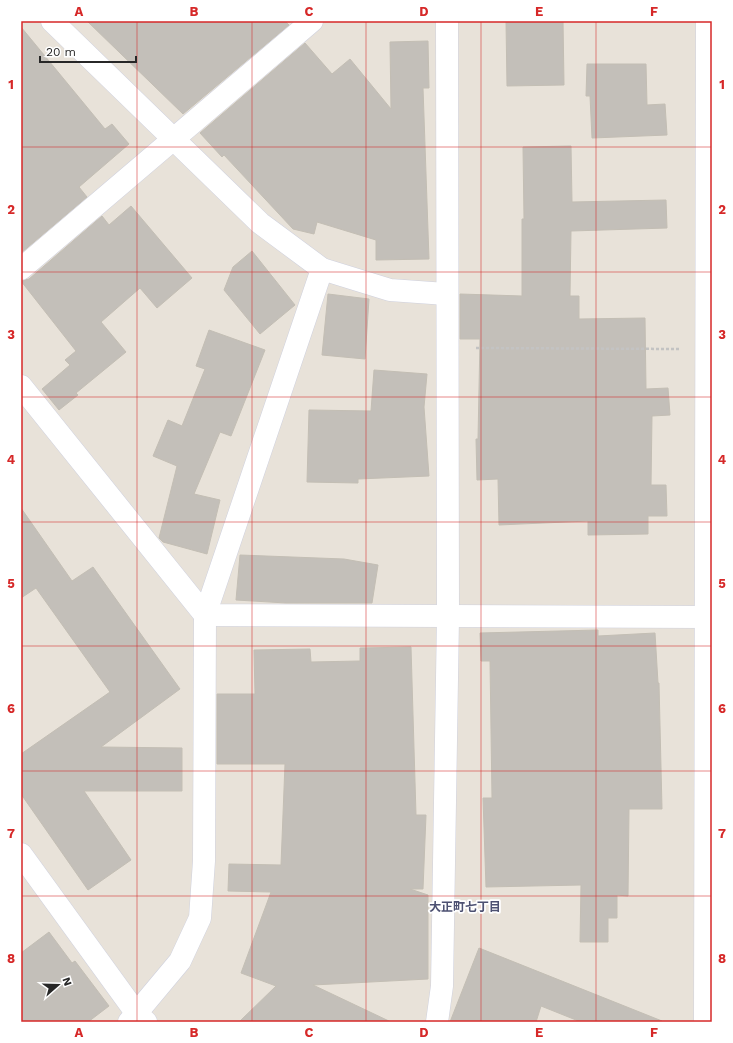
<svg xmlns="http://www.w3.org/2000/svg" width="733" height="1043" font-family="'Work Sans','Noto Sans JP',sans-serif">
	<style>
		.building { fill: #c3bfb9; stroke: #c3beb4 }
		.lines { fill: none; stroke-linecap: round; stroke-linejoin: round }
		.minor-casing { stroke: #cfd1de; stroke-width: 23 }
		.secondary-casing { stroke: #cfd1de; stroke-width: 23 }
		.path { stroke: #c3c3c3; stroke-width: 2.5; stroke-dasharray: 3 2; stroke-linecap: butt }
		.minor { stroke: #fff; stroke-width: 22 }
		.secondary { stroke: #fff; stroke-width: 22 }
		.grid { fill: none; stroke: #d62828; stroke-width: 1; stroke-opacity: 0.55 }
		.labels { text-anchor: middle; stroke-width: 3.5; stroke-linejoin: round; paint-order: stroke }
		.neighbourhood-label { font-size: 12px; font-weight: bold; fill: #4d5172; stroke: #fff }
		.neatline { fill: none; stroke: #d62828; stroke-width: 1.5 }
		.grid-label { font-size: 13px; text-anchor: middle; font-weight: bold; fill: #d62828 }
	</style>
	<rect width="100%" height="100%" fill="#e8e2d9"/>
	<g class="building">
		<path d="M87 21H285L289 25 183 114Z"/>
		<path d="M506 21H563L564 85 507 86Z"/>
		<path d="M21 27 105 129 112 124 129 144 79 187 87 197 21 253Z"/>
		<path d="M428 41 429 88H423L429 259 376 260V240L317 222 314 234 293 229 224 155 222 157 200 133 305 43 332 74 350 59 391 109 390 42Z"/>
		<path d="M587 64H646L647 105 665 104 667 135 592 138 590 96H586Z"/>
		<path d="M571 146 572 202 666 200 667 228 571 231 570 296H579V319L645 318 646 389 668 388 670 415 652 416 651 485H666L667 516H648V534L588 535V521L499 525 498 479 477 480 476 439H478L480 339H460V294L522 296V219H524L523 147Z"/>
		<path d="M131 206 192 278 157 308 140 288 101 322 126 352 76 393 78 395 59 410 42 389 70 365 65 360 76 351 21 281 29 279 102 216 109 225Z"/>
		<path d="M252 251 295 305 260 334 224 290 233 267Z"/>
		<path d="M328 294 369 299 365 359 322 355Z"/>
		<path d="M209 330 265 350 231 436 220 432 194 494 220 500 207 554 163 542 159 538 177 466 153 456 168 420 182 426 205 369 196 366Z"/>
		<path d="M374 370 427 374 424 407 429 476 358 479V483L307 482 309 410 371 411Z"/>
		<path d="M21 508 72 581 93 567 180 689 101 747 182 748V791H84L131 860 88 890 21 794V754L110 692 36 588 21 598Z"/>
		<path d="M240 555 344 559 378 565 372 603H286L236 600Z"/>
		<path d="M598 630V636L655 633 658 683H659L662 809H629L628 896 617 895V918H608V942H580L581 885 486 887 483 798H492L490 661H481L480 633Z"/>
		<path d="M411 647 416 815H426L423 889H410L428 895V979L313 985 391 1022H239L276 986 241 973 271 892 228 891 229 864 281 865 285 764H217V694H255L254 650 310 649 311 662 360 661V648Z"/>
		<path d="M49 932 72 963 75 961 109 1006 88 1022H21V953Z"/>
		<path d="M479 948 662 1021V1022H581L541 1006 536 1022H450Z"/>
	</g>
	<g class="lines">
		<defs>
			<g id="minor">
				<path d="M52 21 260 223 322 269 390 290 446 294"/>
				<path d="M21 269 312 21"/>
				<path d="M21 386 205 615 707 617"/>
				<path d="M21 854 137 1014 146 1022"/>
				<path d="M129 1022 180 961 200 918 204 861 205 615 322 269"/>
				<path d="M437 1022 442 986 448 617 447 21"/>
			</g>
			<path id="secondary" d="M705 1022 707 21"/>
		</defs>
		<use href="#minor" class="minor-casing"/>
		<use href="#secondary" class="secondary-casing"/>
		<path class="path" d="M476 348 679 349"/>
		<use href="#minor" class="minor"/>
		<use href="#secondary" class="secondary"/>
	</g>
	<path class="grid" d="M137 21V1022M252 21V1022M366 21V1022M481 21V1022M596 21V1022M21 147H712M21 272H712M21 397H712M21 522H712M21 646H712M21 771H712M21 896H712"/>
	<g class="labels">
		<g class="neighbourhood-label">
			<text x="465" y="911">大正町七丁目</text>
		</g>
	</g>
	<rect width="733" height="1043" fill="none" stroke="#ffffff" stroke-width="44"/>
	<g transform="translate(58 985) rotate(70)" stroke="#ffffff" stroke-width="3" paint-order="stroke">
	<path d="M0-3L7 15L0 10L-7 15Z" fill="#272727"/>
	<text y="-6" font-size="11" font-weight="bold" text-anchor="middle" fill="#272727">N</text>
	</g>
	<path d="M40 56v6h96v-6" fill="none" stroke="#272727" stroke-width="2"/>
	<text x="46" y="56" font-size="12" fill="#272727" stroke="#ffffff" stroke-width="3" paint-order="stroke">20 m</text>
	<rect x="22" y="22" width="689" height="999" class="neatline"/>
	<g class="grid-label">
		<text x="79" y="16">A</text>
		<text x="194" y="16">B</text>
		<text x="309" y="16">C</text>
		<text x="424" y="16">D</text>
		<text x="539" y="16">E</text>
		<text x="654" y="16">F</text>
		<text x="11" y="89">1</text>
		<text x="722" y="89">1</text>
		<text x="11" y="214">2</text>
		<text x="722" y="214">2</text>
		<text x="11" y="339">3</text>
		<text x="722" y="339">3</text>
		<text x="11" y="464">4</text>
		<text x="722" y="464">4</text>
		<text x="11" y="588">5</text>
		<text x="722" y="588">5</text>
		<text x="11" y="713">6</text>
		<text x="722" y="713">6</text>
		<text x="11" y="838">7</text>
		<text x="722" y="838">7</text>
		<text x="11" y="963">8</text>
		<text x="722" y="963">8</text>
		<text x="79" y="1037">A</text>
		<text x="194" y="1037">B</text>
		<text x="309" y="1037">C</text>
		<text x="424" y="1037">D</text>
		<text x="539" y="1037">E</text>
		<text x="654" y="1037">F</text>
	</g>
</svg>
